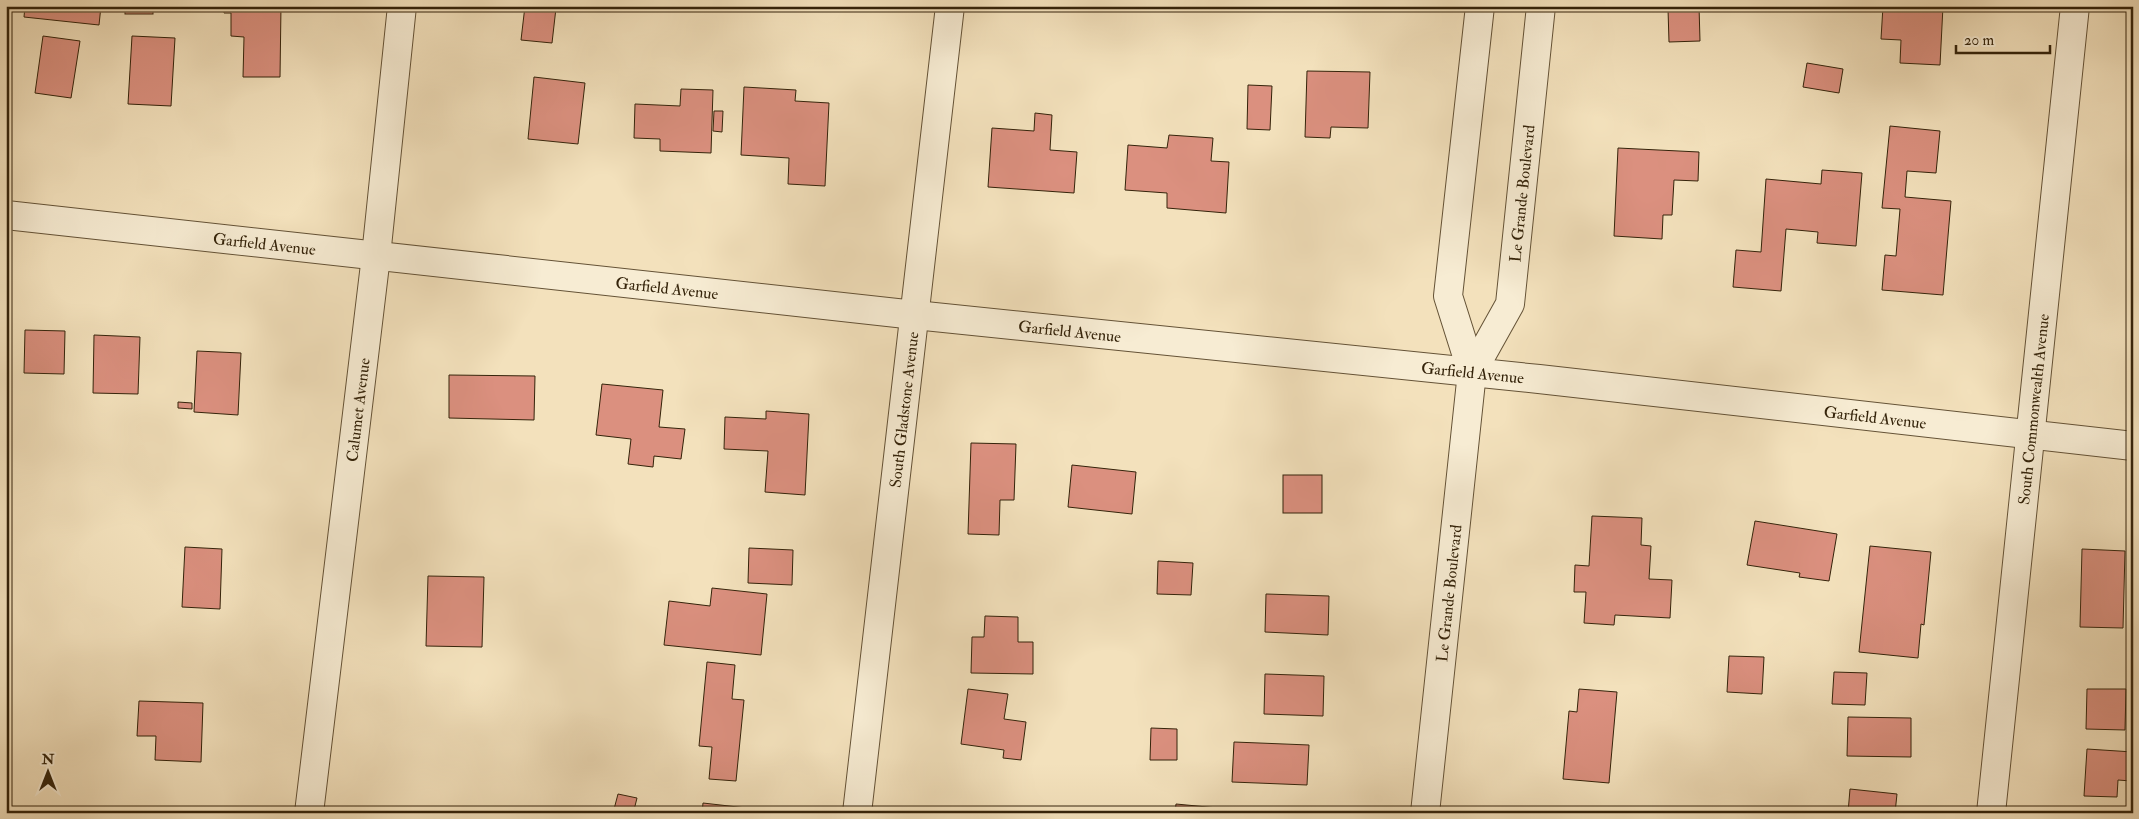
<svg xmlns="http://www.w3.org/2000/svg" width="2139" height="819" font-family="'IM FELL Double Pica',serif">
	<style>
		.building { fill: #db907f; stroke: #34230a }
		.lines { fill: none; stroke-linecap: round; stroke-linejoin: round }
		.minor-casing { stroke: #645236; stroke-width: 30 }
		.minor { stroke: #f7ecd3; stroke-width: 28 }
		.labels { text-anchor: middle; stroke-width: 4.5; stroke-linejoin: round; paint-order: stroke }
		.street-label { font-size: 16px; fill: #34230a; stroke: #f7ecd3 }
	</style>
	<rect width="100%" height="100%" fill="#f3e1bc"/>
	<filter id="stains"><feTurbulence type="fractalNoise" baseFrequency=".004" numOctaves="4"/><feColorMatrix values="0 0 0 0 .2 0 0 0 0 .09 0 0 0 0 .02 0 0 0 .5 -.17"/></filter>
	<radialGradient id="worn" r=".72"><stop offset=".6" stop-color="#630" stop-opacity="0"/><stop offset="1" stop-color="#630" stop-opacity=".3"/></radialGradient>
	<g class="building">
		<path d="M25 6H101L99 25 24 17Z"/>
		<rect x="125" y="6" width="28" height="8"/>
		<path d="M224 6H281L280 77H243L244 37 231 36V13H224Z"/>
		<path d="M525 6 556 8 552 43 521 40Z"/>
		<path d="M1646 6H1699L1700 41 1669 42 1668 9 1646 10Z"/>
		<path d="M1883 6H1943L1940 65 1900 63 1901 40 1881 39Z"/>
		<path d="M43 36 80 41 71 98 35 93Z"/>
		<path d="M132 36 175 38 171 106 128 104Z"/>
		<path d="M1807 63 1843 69 1839 93 1803 87Z"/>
		<path d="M1307 71 1370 72 1368 128 1331 127 1330 138 1305 137Z"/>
		<path d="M534 77 585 83 578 144 528 139Z"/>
		<path d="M1248 85 1272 86 1270 130 1247 129Z"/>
		<path d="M744 87 796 90 795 101 829 103 825 186 788 184 789 158 741 155Z"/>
		<path d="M681 89 713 90 711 153 660 151V139L634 138 635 104 680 106Z"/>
		<path d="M714 111H723L722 132 713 131Z"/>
		<path d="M1035 113 1052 115 1050 150 1077 152 1074 193 988 187 992 128 1034 131Z"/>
		<path d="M1890 126 1940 131 1936 173 1907 171 1905 197 1951 201 1943 295 1882 290 1885 255 1896 256 1900 209 1882 208Z"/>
		<path d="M1169 135 1213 138 1211 161 1229 162 1226 213 1167 208V193L1125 190 1128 145 1167 148Z"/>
		<path d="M1618 148 1699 152 1698 181 1674 180 1672 215H1663L1662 239 1614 236Z"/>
		<path d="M1822 170 1862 173 1856 246 1817 243 1818 232 1786 229 1781 291 1733 287 1736 250 1761 252 1766 179 1821 184Z"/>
		<path d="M25 330 65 331 64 374 24 373Z"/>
		<path d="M94 335 140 337 138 394 93 393Z"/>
		<path d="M197 351 241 353 238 415 194 412Z"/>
		<path d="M449 375 535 376 534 420 449 418Z"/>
		<path d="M602 384 663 390 659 427 685 429 681 459 654 456 653 467 628 464 631 439 596 435Z"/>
		<path d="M178 402 192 403V409L178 408Z"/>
		<path d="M766 411 809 414 805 495 765 492 768 451 724 449 725 417 766 419Z"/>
		<path d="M971 443 1016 444 1014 500H1000L999 535 968 534Z"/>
		<path d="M1072 465 1136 472 1132 514 1068 507Z"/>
		<rect x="1283" y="475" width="39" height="38"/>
		<path d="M1592 516 1642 518 1641 545 1651 546 1649 579 1672 580 1670 618 1615 615 1614 625 1584 623 1586 592H1574L1575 565 1589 566Z"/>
		<path d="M1755 521 1837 534 1829 581 1799 577 1800 573 1747 565Z"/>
		<path d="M1870 546 1931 552 1924 625 1921 624 1918 658 1859 652Z"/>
		<path d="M185 547 222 549 220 609 182 607Z"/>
		<path d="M749 548 793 550 792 585 748 583Z"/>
		<path d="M2082 549 2125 551 2123 628 2080 627Z"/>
		<path d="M1158 561 1193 563 1191 595 1157 594Z"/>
		<path d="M428 576 484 577 482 647 426 646Z"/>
		<path d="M712 588 767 594 761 655 664 645 669 601 710 606Z"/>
		<path d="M1266 594 1329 596 1328 635 1265 632Z"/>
		<path d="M985 616 1018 617V642H1033V674L971 673 972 637H984Z"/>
		<path d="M1729 656 1764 657 1762 694 1727 692Z"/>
		<path d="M707 662 735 665 732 699 744 700 736 781 709 779 712 747 699 746Z"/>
		<path d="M1834 672 1867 673 1865 705 1832 704Z"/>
		<path d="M1265 674 1324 676 1323 716 1264 714Z"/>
		<path d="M968 689 1008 694 1004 719 1026 722 1021 760 1003 758 1004 750 961 744Z"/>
		<path d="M1579 689 1617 692 1609 783 1563 779 1569 711 1577 712Z"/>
		<path d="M2087 689H2126L2125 730 2086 729Z"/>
		<path d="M139 701 203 703 201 762 155 760 156 736H137Z"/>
		<path d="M1848 717 1911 718V757L1847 756Z"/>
		<path d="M1151 728 1177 729V760H1150Z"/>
		<path d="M1234 742 1309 745 1307 785 1232 782Z"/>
		<path d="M2087 749 2133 752 2131 781 2118 780 2117 797 2084 796Z"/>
		<path d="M1850 789 1897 794 1895 813H1848Z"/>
		<path d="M618 794 637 798 634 810 644 813H613Z"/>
		<path d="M703 803 755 809V813H702Z"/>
		<path d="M1176 804 1270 813H1175Z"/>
		<path d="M971 808 1036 811 1035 813H971Z"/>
		<path d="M407 810 446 811V813H407Z"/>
	</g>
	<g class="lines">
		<defs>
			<g id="minor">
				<path id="s1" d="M6 215 915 315 1539 379 2133 446"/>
				<path id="s2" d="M1472 372 1510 304 1541 6"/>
				<path id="s3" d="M309 813 376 256 402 6"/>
				<path id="s4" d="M857 813 950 6"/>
				<path id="s5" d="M1425 813 1472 372 1448 296 1480 6"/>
				<path id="s6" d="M1991 813 2075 6"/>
			</g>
		</defs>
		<use href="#minor" class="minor-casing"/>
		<use href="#minor" class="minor"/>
	</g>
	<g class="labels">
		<g class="street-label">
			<text dy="6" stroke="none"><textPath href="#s2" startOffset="189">Le Grande Boulevard</textPath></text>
			<text dy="6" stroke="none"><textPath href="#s1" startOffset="260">Garfield Avenue</textPath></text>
			<text dy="6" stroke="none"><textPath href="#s1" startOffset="665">Garfield Avenue</textPath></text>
			<text dy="6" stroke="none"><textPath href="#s1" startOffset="1070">Garfield Avenue</textPath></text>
			<text dy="6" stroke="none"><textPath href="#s1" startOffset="1475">Garfield Avenue</textPath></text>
			<text dy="6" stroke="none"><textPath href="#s3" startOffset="406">Calumet Avenue</textPath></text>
			<text dy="6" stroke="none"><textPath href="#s4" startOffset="406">South Gladstone Avenue</textPath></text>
			<text dy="6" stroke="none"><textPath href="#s6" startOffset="406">South Commonwealth Avenue</textPath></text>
			<text dy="6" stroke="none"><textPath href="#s1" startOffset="1880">Garfield Avenue</textPath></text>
			<text dy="6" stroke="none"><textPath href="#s5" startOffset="221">Le Grande Boulevard</textPath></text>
		</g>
	</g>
	<rect width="2139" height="819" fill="none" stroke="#f3e1bc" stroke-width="25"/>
	<rect x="8" y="8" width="2124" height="804" fill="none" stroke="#34230a" stroke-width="2.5"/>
	<rect x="12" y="12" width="2114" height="794" fill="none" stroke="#34230a"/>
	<g transform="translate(48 772)" stroke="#f7ecd3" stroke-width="4" paint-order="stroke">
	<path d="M0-4L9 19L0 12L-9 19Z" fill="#34230a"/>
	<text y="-8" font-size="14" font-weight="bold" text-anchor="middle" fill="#34230a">N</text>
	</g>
	<path d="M1956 45v8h94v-8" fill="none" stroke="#34230a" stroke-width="2.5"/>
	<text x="1964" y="45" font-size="15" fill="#34230a" stroke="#f7ecd3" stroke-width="4" paint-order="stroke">20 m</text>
	<rect width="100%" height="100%" filter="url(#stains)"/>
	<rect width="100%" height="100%" fill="url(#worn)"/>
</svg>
